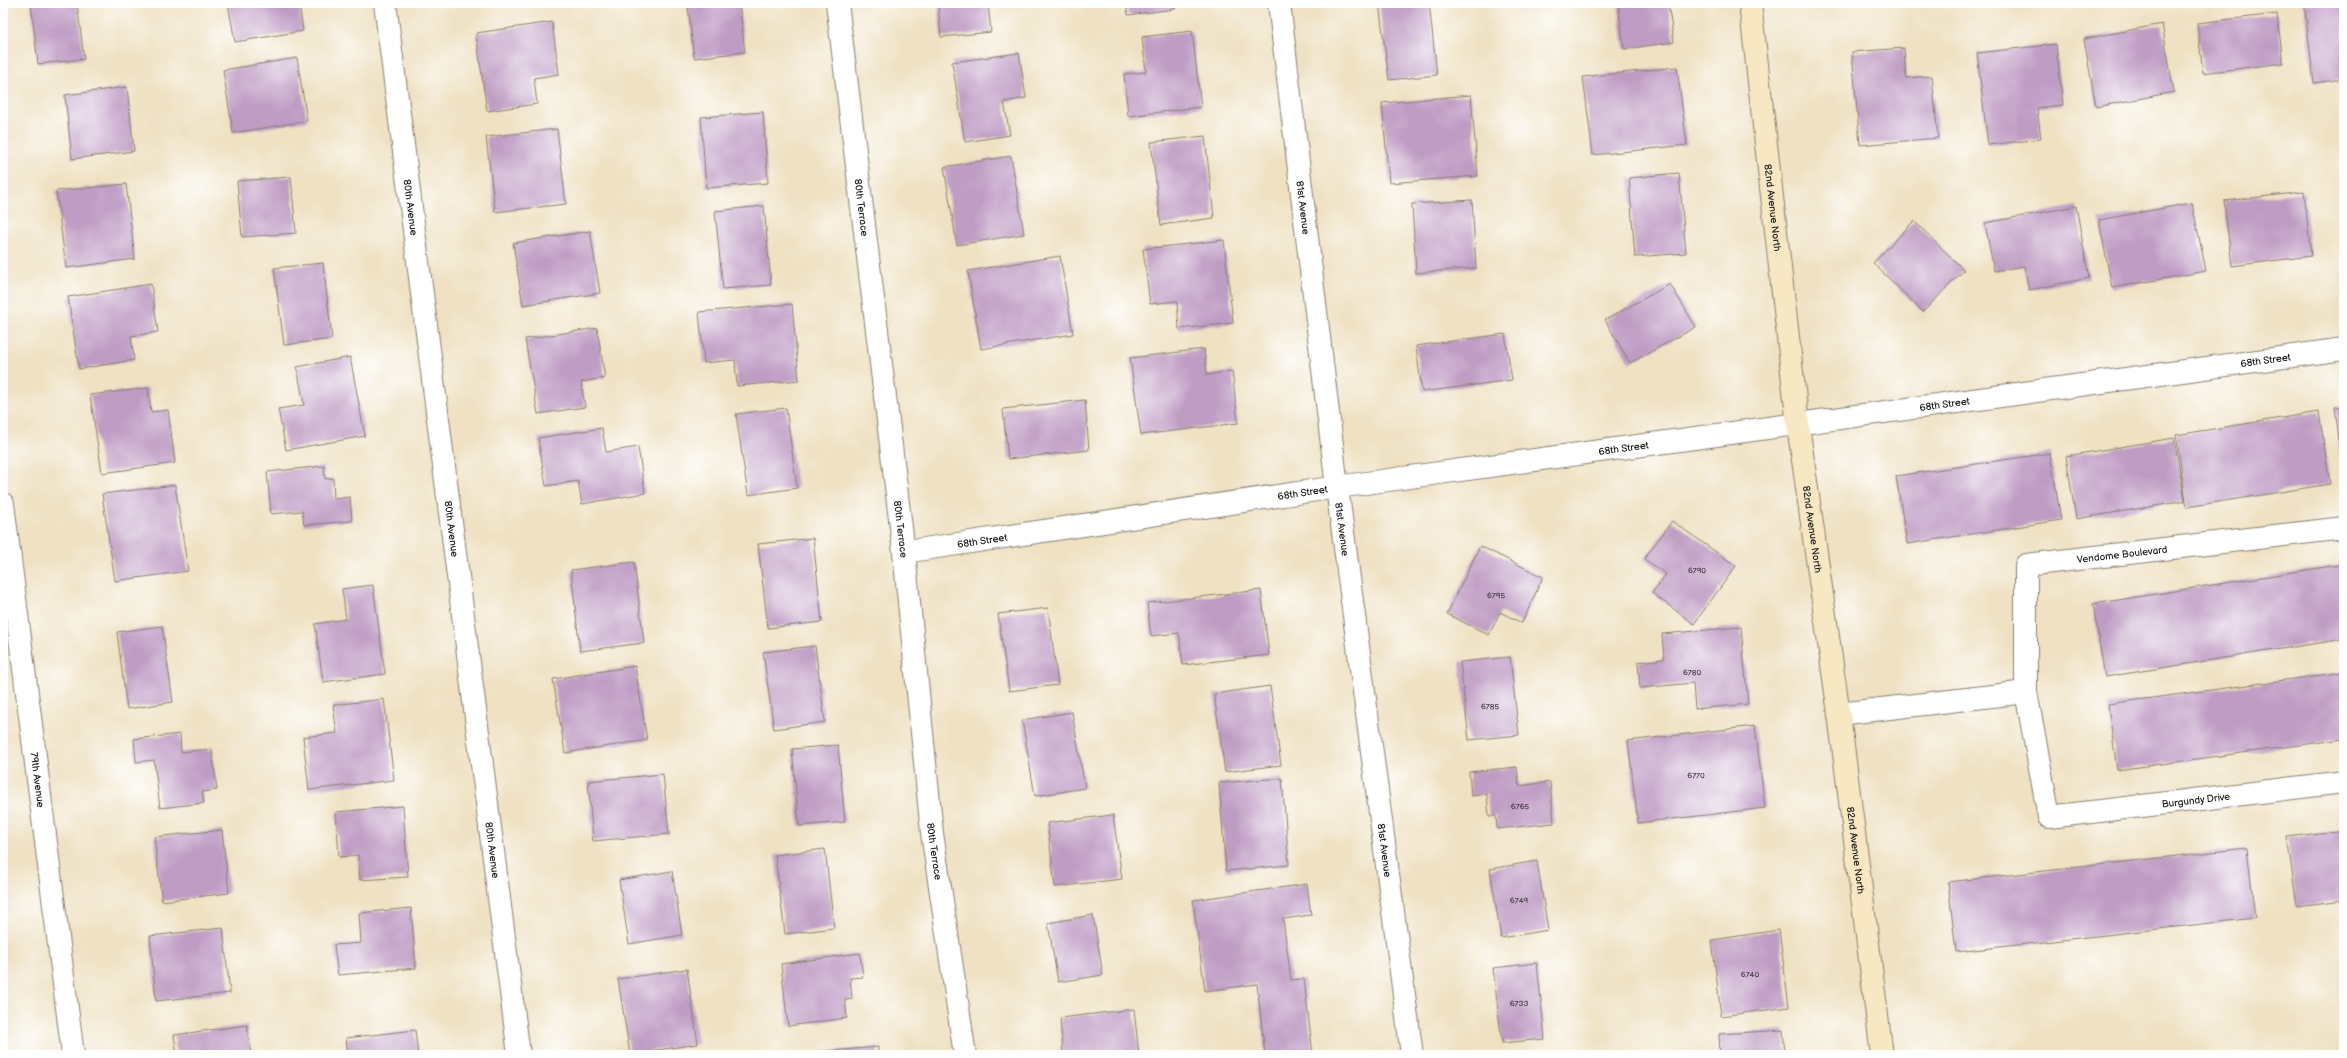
<svg xmlns="http://www.w3.org/2000/svg" width="2347" height="1058" font-family="'Balsamiq Sans',sans-serif">
	<style>
		.building { fill: #bf9cc4 }
		.lines { fill: none; stroke-linecap: round; stroke-linejoin: round }
		.street-casing { stroke: #867e6f; stroke-width: 24 }
		.secondary-casing { stroke: #867e6f; stroke-width: 24 }
		.street { stroke: #fff; stroke-width: 22 }
		.secondary { stroke: #f7e8c3; stroke-width: 22 }
		.labels { text-anchor: middle; stroke-width: 3; stroke-linejoin: round; paint-order: stroke }
		.number-label { font-size: 8px; fill: #453c46 }
		.street-label { font-size: 10px; fill: #1c1c1c; stroke: #fff }
	</style>
	<rect width="100%" height="100%" fill="#fff"/>
	<filter id="ink" filterUnits="userSpaceOnUse"><feTurbulence type="fractalNoise" baseFrequency=".025" numOctaves="2"/><feDisplacementMap in="SourceGraphic" scale="8" xChannelSelector="R" yChannelSelector="G"/><feConvolveMatrix kernelMatrix="1 2 1 2 8 2 1 2 1" color-interpolation-filters="sRGB"/></filter>
	<filter id="wash" filterUnits="userSpaceOnUse"><feTurbulence type="fractalNoise" baseFrequency=".012" numOctaves="4" result="noise"/><feDisplacementMap in="SourceGraphic" scale="16" xChannelSelector="R" yChannelSelector="G"/><feGaussianBlur stdDeviation="0.9" result="paint"/><feColorMatrix in="noise" values="0 0 0 0 0 0 0 0 0 0 0 0 0 0 0 0 0 1.4 0 .05"/><feComposite in="paint" operator="in"/></filter>
	<g filter="url(#wash)">
		<rect width="100%" height="100%" fill="#efe1c2"/>
		<g id="blocks">
			<g class="building">
				<path d="M31 3H77L84 59 38 64Z"/>
				<path d="M228 3H299L303 31 235 42Z"/>
				<path d="M721 3H739L745 52 694 58 688 7Z"/>
				<path d="M938 3H988L991 32 941 37Z"/>
				<path d="M1126 3H1175V9L1128 15Z"/>
				<path d="M1379 3H1429L1437 75 1389 80Z"/>
				<path d="M1618 3H1668L1674 42 1624 49Z"/>
				<path d="M2304 3H2344V79L2314 83Z"/>
				<path d="M2277 14 2283 63 2203 73 2197 23Z"/>
				<path d="M552 22 559 74 534 78 537 104 487 111 476 33Z"/>
				<path d="M2162 24 2174 92 2096 107 2084 39Z"/>
				<path d="M1192 31 1201 107 1128 116 1124 74 1146 72 1142 37Z"/>
				<path d="M2056 44 2063 105 2037 108 2041 139 1988 145 1977 53Z"/>
				<path d="M1904 48 1906 78 1932 76 1938 138 1860 145 1852 52Z"/>
				<path d="M1019 53 1026 98 1004 102 1010 135 965 142 952 62Z"/>
				<path d="M297 58 307 121 233 133 223 70Z"/>
				<path d="M1677 67 1687 145 1593 155 1583 77Z"/>
				<path d="M127 87 134 151 72 159 65 95Z"/>
				<path d="M1471 95 1478 176 1389 183 1382 103Z"/>
				<path d="M763 112 768 183 706 188 701 117Z"/>
				<path d="M557 129 566 204 495 212 486 137Z"/>
				<path d="M1205 136 1214 218 1161 225 1151 142Z"/>
				<path d="M1011 156 1024 234 957 245 944 167Z"/>
				<path d="M1679 173 1686 253 1635 257 1629 178Z"/>
				<path d="M291 177 296 233 242 237 237 181Z"/>
				<path d="M126 184 135 259 66 268 56 191Z"/>
				<path d="M2304 192 2311 256 2232 266 2224 201Z"/>
				<path d="M1472 200 1476 268 1416 273 1412 204Z"/>
				<path d="M2192 203 2206 271 2112 288 2099 220Z"/>
				<path d="M764 206 771 285 723 289 715 211Z"/>
				<path d="M2076 206 2089 278 2029 290 2024 266 1994 271 1985 223Z"/>
				<path d="M1914 221 1964 270 1923 312 1873 263Z"/>
				<path d="M590 231 600 293 523 305 513 243Z"/>
				<path d="M1224 240 1233 323 1179 329 1177 301 1150 304 1143 249Z"/>
				<path d="M1060 256 1073 334 981 349 968 271Z"/>
				<path d="M323 263 332 339 284 345 274 268Z"/>
				<path d="M151 284 158 332 131 336 134 360 79 369 68 297Z"/>
				<path d="M1670 284 1696 327 1630 363 1605 320Z"/>
				<path d="M792 304 799 380 737 386 735 360 704 363 699 312Z"/>
				<path d="M597 328 605 378 581 382 585 407 538 414 525 339Z"/>
				<path d="M1505 334 1512 380 1422 392 1416 346Z"/>
				<path d="M1204 349 1207 375 1232 371 1238 423 1141 435 1130 358Z"/>
				<path d="M350 357 365 436 286 450 278 409 304 405 297 367Z"/>
				<path d="M148 388 151 412 168 410 175 463 102 473 90 395Z"/>
				<path d="M1085 400 1089 450 1008 459 1003 409Z"/>
				<path d="M2344 406V472H2343L2335 407Z"/>
				<path d="M786 408 797 488 748 495 736 414Z"/>
				<path d="M2319 412 2330 484 2187 507 2176 435Z"/>
				<path d="M602 428 606 452 638 447 645 493 582 504 578 481 546 486 538 438Z"/>
				<path d="M2174 438 2185 501 2076 519 2066 456Z"/>
				<path d="M2050 453 2061 520 1907 544 1896 476Z"/>
				<path d="M324 466 325 479 333 478 334 499 350 497 352 521 304 525 302 511 271 514 267 472Z"/>
				<path d="M175 485 188 571 115 581 102 494Z"/>
				<path d="M1672 521 1736 566 1694 624 1652 593 1666 574 1644 559Z"/>
				<path d="M813 538 822 622 768 628 758 544Z"/>
				<path d="M1480 546 1543 577 1522 623 1500 612 1489 635 1447 614Z"/>
				<path d="M634 562 644 643 580 651 571 570Z"/>
				<path d="M2344 564V639L2105 677 2093 604Z"/>
				<path d="M373 585 385 674 323 682 315 624 346 619 342 589Z"/>
				<path d="M1261 590 1269 655 1183 665 1179 633 1151 636 1147 603Z"/>
				<path d="M1048 608 1058 685 1009 691 998 614Z"/>
				<path d="M162 626 173 702 127 709 117 632Z"/>
				<path d="M1741 627 1748 704 1695 709 1693 683 1640 688 1638 662 1664 659 1662 634Z"/>
				<path d="M815 646 825 722 774 729 763 652Z"/>
				<path d="M1510 657 1519 735 1469 740 1460 662Z"/>
				<path d="M635 666 647 740 565 753 553 679Z"/>
				<path d="M2344 672V739L2117 770 2108 704Z"/>
				<path d="M1270 686 1281 765 1225 772 1214 694Z"/>
				<path d="M384 699 394 780 309 790 303 737 337 733 333 705Z"/>
				<path d="M1072 712 1085 788 1035 796 1022 720Z"/>
				<path d="M1755 726 1765 808 1638 823 1628 741Z"/>
				<path d="M180 734 181 752 212 749 217 790 202 792 204 803 160 808 154 760 136 762 134 739Z"/>
				<path d="M838 745 845 822 799 826 792 749Z"/>
				<path d="M1517 767 1519 786 1550 782 1554 823 1497 829 1496 816H1489L1487 794 1471 796 1469 772Z"/>
				<path d="M663 774 669 834 593 841 588 781Z"/>
				<path d="M1282 778 1289 865 1226 871 1219 783Z"/>
				<path d="M403 806 408 877 360 880 358 855 339 857 336 812Z"/>
				<path d="M1113 815 1122 879 1055 887 1047 823Z"/>
				<path d="M222 830 229 893 162 901 154 837Z"/>
				<path d="M2344 830V900L2297 906 2287 837Z"/>
				<path d="M2247 848 2255 918 1956 952 1948 882Z"/>
				<path d="M825 849 834 928 785 934 775 855Z"/>
				<path d="M1537 861 1548 930 1501 938 1490 869Z"/>
				<path d="M672 871 682 935 629 944 619 880Z"/>
				<path d="M1307 884 1311 915 1283 919 1291 980 1304 979 1313 1055H1265L1257 984 1205 991 1193 900Z"/>
				<path d="M411 908 416 968 338 975 334 945 361 943 359 913Z"/>
				<path d="M1093 915 1103 975 1058 982 1048 923Z"/>
				<path d="M223 928 230 993 156 1001 150 936Z"/>
				<path d="M1779 930 1789 1007 1721 1016 1712 940Z"/>
				<path d="M860 953 863 977 850 978 852 999 845 1000 847 1018 788 1026 781 964Z"/>
				<path d="M1537 963 1545 1039 1502 1043 1493 968Z"/>
				<path d="M687 969 698 1044 630 1054 618 979Z"/>
				<path d="M1134 1009 1139 1055H1063L1060 1018Z"/>
				<path d="M247 1025 251 1055H177L174 1035Z"/>
				<path d="M415 1030 418 1055H348L346 1038Z"/>
				<path d="M1783 1030 1785 1055H1720L1719 1034Z"/>
				<path d="M878 1047V1055H817V1052Z"/>
			</g>
		</g>
	</g>
	<g filter="url(#ink)">
		<use href="#blocks" fill-opacity="0" stroke="#867e6f" stroke-width="1"/>
		<g class="lines">
			<defs>
				<g id="street">
					<path id="s1" d="M385 3 519 1055"/>
					<path id="s2" d="M837 3 904 552 932 833 965 1055"/>
					<path id="s3" d="M1279 3 1337 487 1412 1055"/>
					<path id="s4" d="M3 504 73 1055"/>
					<path id="s5" d="M904 552 1337 487 2344 349"/>
					<path id="s6" d="M2026 692 2049 817 2344 782"/>
					<path id="s7" d="M1839 714 2026 692V565L2344 528"/>
				</g>
				<g id="secondary">
					<path id="s8" d="M1750 3 1798 425 1839 714 1882 1055"/>
				</g>
			</defs>
			<use href="#street" class="street-casing"/>
			<use href="#secondary" class="secondary-casing"/>
			<use href="#street" class="street"/>
			<use href="#secondary" class="secondary"/>
		</g>
	</g>
	<g class="labels">
		<g class="number-label">
			<text x="1697" y="573">6790</text>
			<text x="1496" y="598">6795</text>
			<text x="1692" y="675">6780</text>
			<text x="1490" y="709">6785</text>
			<text x="1696" y="778">6770</text>
			<text x="1520" y="809">6765</text>
			<text x="1519" y="903">6749</text>
			<text x="1750" y="977">6740</text>
			<text x="1519" y="1006">6733</text>
		</g>
		<g class="street-label">
			<text dy="4" stroke="none"><textPath href="#s2" startOffset="206">80th Terrace</textPath></text>
			<text dy="4" stroke="none"><textPath href="#s1" startOffset="206">80th Avenue</textPath></text>
			<text dy="4" stroke="none"><textPath href="#s3" startOffset="206">81st Avenue</textPath></text>
			<text dy="4" stroke="none"><textPath href="#s8" startOffset="206">82nd Avenue North</textPath></text>
			<text dy="4" stroke="none"><textPath href="#s5" startOffset="1375">68th Street</textPath></text>
			<text dy="4" stroke="none"><textPath href="#s5" startOffset="1051">68th Street</textPath></text>
			<text dy="4" stroke="none"><textPath href="#s5" startOffset="727">68th Street</textPath></text>
			<text dy="4" stroke="none"><textPath href="#s5" startOffset="403">68th Street</textPath></text>
			<text dy="4" stroke="none"><textPath href="#s1" startOffset="530">80th Avenue</textPath></text>
			<text dy="4" stroke="none"><textPath href="#s2" startOffset="530">80th Terrace</textPath></text>
			<text dy="4" stroke="none"><textPath href="#s3" startOffset="530">81st Avenue</textPath></text>
			<text dy="4" stroke="none"><textPath href="#s8" startOffset="530">82nd Avenue North</textPath></text>
			<text dy="4" stroke="none"><textPath href="#s5" startOffset="79">68th Street</textPath></text>
			<text dy="4" stroke="none"><textPath href="#s7" startOffset="412">Vendome Boulevard</textPath></text>
			<text dy="4" stroke="none"><textPath href="#s4" startOffset="278">79th Avenue</textPath></text>
			<text dy="4" stroke="none"><textPath href="#s6" startOffset="275">Burgundy Drive</textPath></text>
			<text dy="4" stroke="none"><textPath href="#s1" startOffset="854">80th Avenue</textPath></text>
			<text dy="4" stroke="none"><textPath href="#s8" startOffset="854">82nd Avenue North</textPath></text>
			<text dy="4" stroke="none"><textPath href="#s2" startOffset="854">80th Terrace</textPath></text>
			<text dy="4" stroke="none"><textPath href="#s3" startOffset="854">81st Avenue</textPath></text>
		</g>
	</g>
	<rect width="2347" height="1058" fill="none" stroke="#fff" stroke-width="16"/>
</svg>
